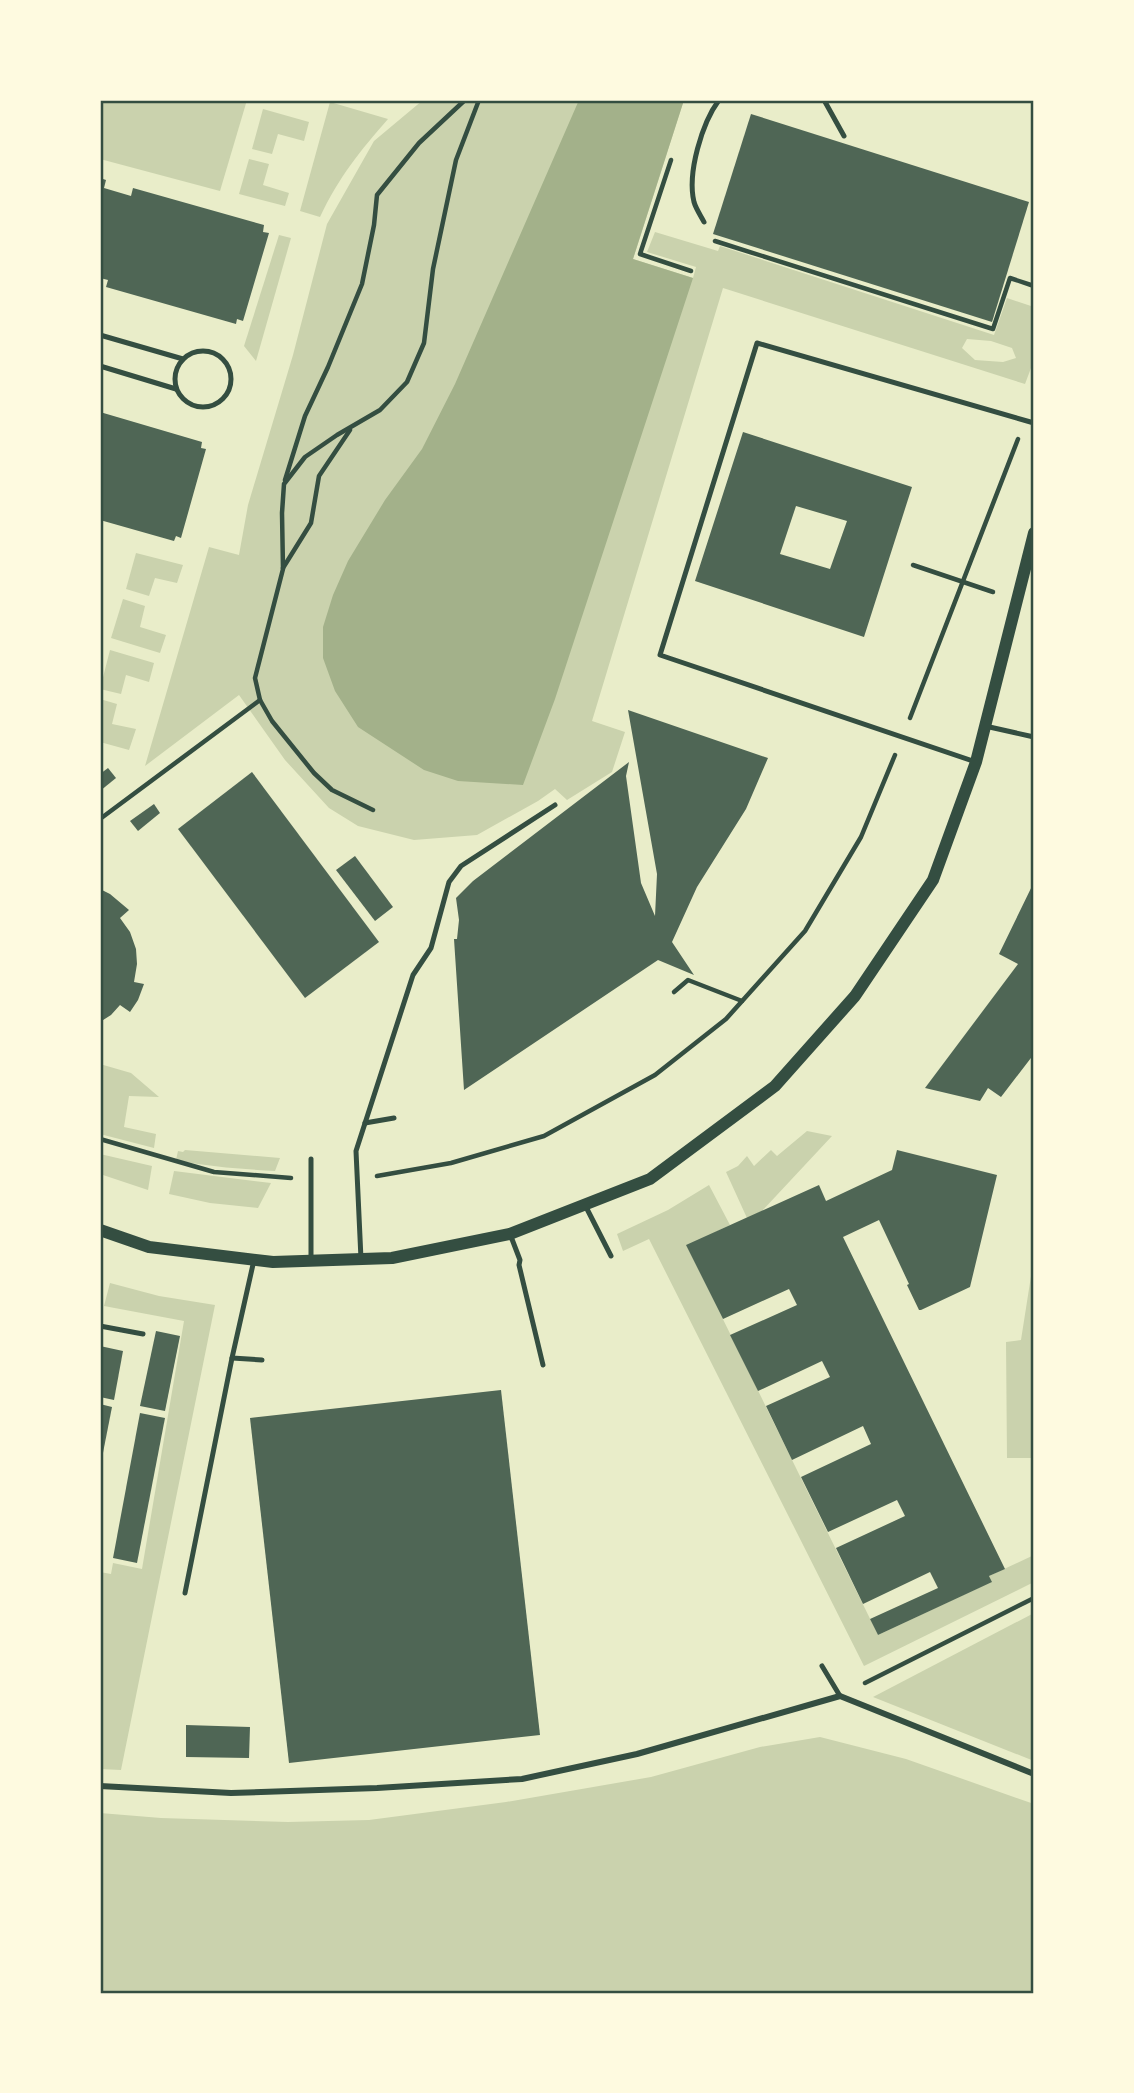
<svg xmlns="http://www.w3.org/2000/svg" width="1134" height="2093" font-family="'Fira Sans',sans-serif">
	<style>
		.green { fill: #cad2ad; fill-rule: evenodd }
		.water { fill: #a3b18a }
		.building { fill: #4f6655; fill-rule: evenodd }
		.lines { fill: none; stroke-linecap: round; stroke-linejoin: round }
		.path { stroke: #344e41; stroke-width: 4.5 }
		.service { stroke: #344e41; stroke-width: 5 }
		.pedestrian { stroke: #344e41; stroke-width: 6 }
		.tertiary { stroke: #344e41; stroke-width: 12 }
		.neatline { fill: none; stroke: #344e41; stroke-width: 2.5 }
	</style>
	<rect width="100%" height="100%" fill="#e9edc9"/>
	<g class="green">
		<path d="M100 100H247L220 191 100 159Z"/>
		<path d="M423 100H684L633 259 693 278 696 267 647 252 655 232 718 251 720 246 994 335 1007 298 1034 307V360L1025 384 723 288 592 721 625 732 612 772 567 800 555 789 538 801 477 835 414 840 358 826 329 808 285 760 239 695 145 766 209 547 239 555 248 505 293 355 327 224 374 141ZM967 339 991 341 1012 348 1016 358 1003 362 975 360 962 348Z"/>
		<path d="M330 102 388 119C360 151 339 177 320 217L300 211Z"/>
		<path d="M263 109 309 122 304 141 278 134 272 154 252 149Z"/>
		<path d="M249 159 269 164 263 185 289 193 285 206 239 194Z"/>
		<path d="M279 235 291 238 256 361 244 346Z"/>
		<path d="M136 553 183 565 177 583 155 578 149 596 126 589Z"/>
		<path d="M123 599 145 606 140 627 166 635 160 653 111 638Z"/>
		<path d="M110 650 154 663 149 682 126 675 121 694 100 689Z"/>
		<path d="M100 699 117 704 112 724 136 729 129 750 100 742Z"/>
		<path d="M100 1064 131 1073 159 1097 129 1096 124 1127 156 1134 154 1148 100 1134Z"/>
		<path d="M807 1131 832 1136 762 1211 747 1218 726 1172 738 1166 747 1156 754 1166 771 1150 777 1156Z"/>
		<path d="M185 1150 280 1158 275 1171C242 1169 209 1167 176 1160L178 1151 183 1152Z"/>
		<path d="M100 1154 152 1166 148 1190 100 1174Z"/>
		<path d="M174 1171 271 1183 258 1208 210 1203 169 1194Z"/>
		<path d="M709 1185 730 1225 687 1246 878 1635 991 1582 989 1576 1034 1555V1582L864 1666 649 1239 623 1251 617 1234 668 1210Z"/>
		<path d="M1034 1257V1458H1007L1006 1342 1021 1340Z"/>
		<path d="M110 1283 159 1296 215 1305 121 1770 100 1769V1572L111 1574 113 1563 142 1569 184 1321 104 1306Z"/>
		<path d="M1034 1613V1761L873 1697Z"/>
		<path d="M820 1737 906 1759 1034 1804V1993H100V1813L161 1818 288 1822 369 1820 506 1802 651 1777 760 1747Z"/>
	</g>
	<path class="water" d="M579 100H684L633 259 693 278 555 699 523 785 458 781 424 770 358 727 335 691 323 658V627L333 595 348 561 385 500 422 449 455 384Z"/>
	<g class="building">
		<path d="M751 114 1029 202 992 322 713 234Z"/>
		<path d="M100 178 106 180 104 188 131 196 133 188 264 225 263 232 269 233 243 321 237 319 236 324 106 287 108 280 100 278Z"/>
		<path d="M100 412 202 442 201 448 206 449 181 538 176 536 174 541 100 520Z"/>
		<path d="M743 432 912 487 864 637 695 581ZM796 506 847 521 830 569 780 554Z"/>
		<path d="M628 710 768 758 746 809 697 887 672 942 694 975 658 960 464 1090 454 939H457L459 920 456 898 473 881 629 762 626 776 641 883 655 916 657 874Z"/>
		<path d="M108 768 116 778 100 791V774Z"/>
		<path d="M252 772 379 942 305 998 178 829Z"/>
		<path d="M154 804 160 813 138 831 130 821Z"/>
		<path d="M355 856 393 907 375 921 336 870Z"/>
		<path d="M1034 882V1054L1001 1097 988 1088 980 1101 925 1088 1018 964 999 954Z"/>
		<path d="M100 889 110 894 129 910 120 918 130 932 136 949 137 964 134 982 144 984 138 1000 130 1012 120 1005 111 1015 100 1022Z"/>
		<path d="M897 1150 997 1175 970 1287 921 1310H919L907 1285 909 1284 879 1220 843 1237 1005 1569 989 1576 992 1582 878 1635 870 1619 938 1588 930 1572 863 1604 836 1548 905 1516 897 1500 828 1532 801 1477 871 1444 863 1426 792 1460 766 1406 830 1377 822 1361 758 1391 730 1335 797 1305 789 1289 723 1319 686 1245 819 1185 826 1201 892 1170Z"/>
		<path d="M156 1331 180 1336 165 1411 140 1406Z"/>
		<path d="M100 1346 123 1351 114 1400 100 1397Z"/>
		<path d="M501 1390 540 1735 289 1763 250 1418Z"/>
		<path d="M100 1404 112 1407 101 1463H100Z"/>
		<path d="M140 1413 165 1418 137 1563 113 1558Z"/>
		<path d="M186 1725 250 1727 249 1758 186 1757Z"/>
	</g>
	<g class="lines">
		<g class="path">
			<path d="M671 160 640 254 691 271"/>
			<path d="M715 241 993 329 1010 278 1034 286"/>
			<path d="M285 480 305 416 328 367 362 284 374 225 377 195 419 143 465 100"/>
			<path d="M913 565 993 592"/>
			<path d="M283 568 311 523 319 476 350 430"/>
			<path d="M910 718 1018 439"/>
			<path d="M373 810 332 790 314 773 272 721 260 700 255 678 283 569 282 513 284 484 305 457 337 435 380 410 407 382 424 343 433 269 456 160 479 100"/>
			<path d="M100 819 260 700"/>
			<path d="M674 992 688 980 742 1001"/>
			<path d="M100 1139 214 1172 291 1178"/>
			<path d="M377 1176 451 1163 544 1136 655 1075 726 1019 805 931 861 837 895 755"/>
			<path d="M865 1683 1034 1598"/>
		</g>
		<g class="service">
			<path d="M824 100 844 136"/>
			<path d="M704 222C701 216 696 209 694 202 687 173 702 123 719 100"/>
			<path d="M100 335 183 359"/>
			<circle cx="203" cy="379" r="28"/>
			<path d="M100 366 176 389"/>
			<path d="M985 726 1034 737"/>
			<path d="M976 762 660 655 757 343 1034 423"/>
			<path d="M365 1123 394 1118"/>
			<path d="M585 1205 611 1256"/>
			<path d="M510 1234 520 1260 519 1265 543 1365"/>
			<path d="M361 1259 356 1151 413 975 431 948 449 882 461 866 555 805"/>
			<path d="M311 1261V1159"/>
			<path d="M100 1326 143 1334"/>
			<path d="M232 1358 262 1360"/>
			<path d="M185 1593 232 1358 254 1260"/>
			<path d="M822 1666 840 1696"/>
		</g>
		<path class="pedestrian" d="M100 1786 231 1793 377 1788 522 1779 637 1754 840 1696 1034 1774"/>
		<path class="tertiary" d="M100 1230 149 1247 273 1262 392 1258 510 1234 650 1179 775 1086 855 996 933 880 976 762 1034 533"/>
	</g>
	<rect width="1134" height="2093" fill="none" stroke="#fefae0" stroke-width="203"/>
	<rect x="102" y="102" width="930" height="1890" class="neatline"/>
</svg>
